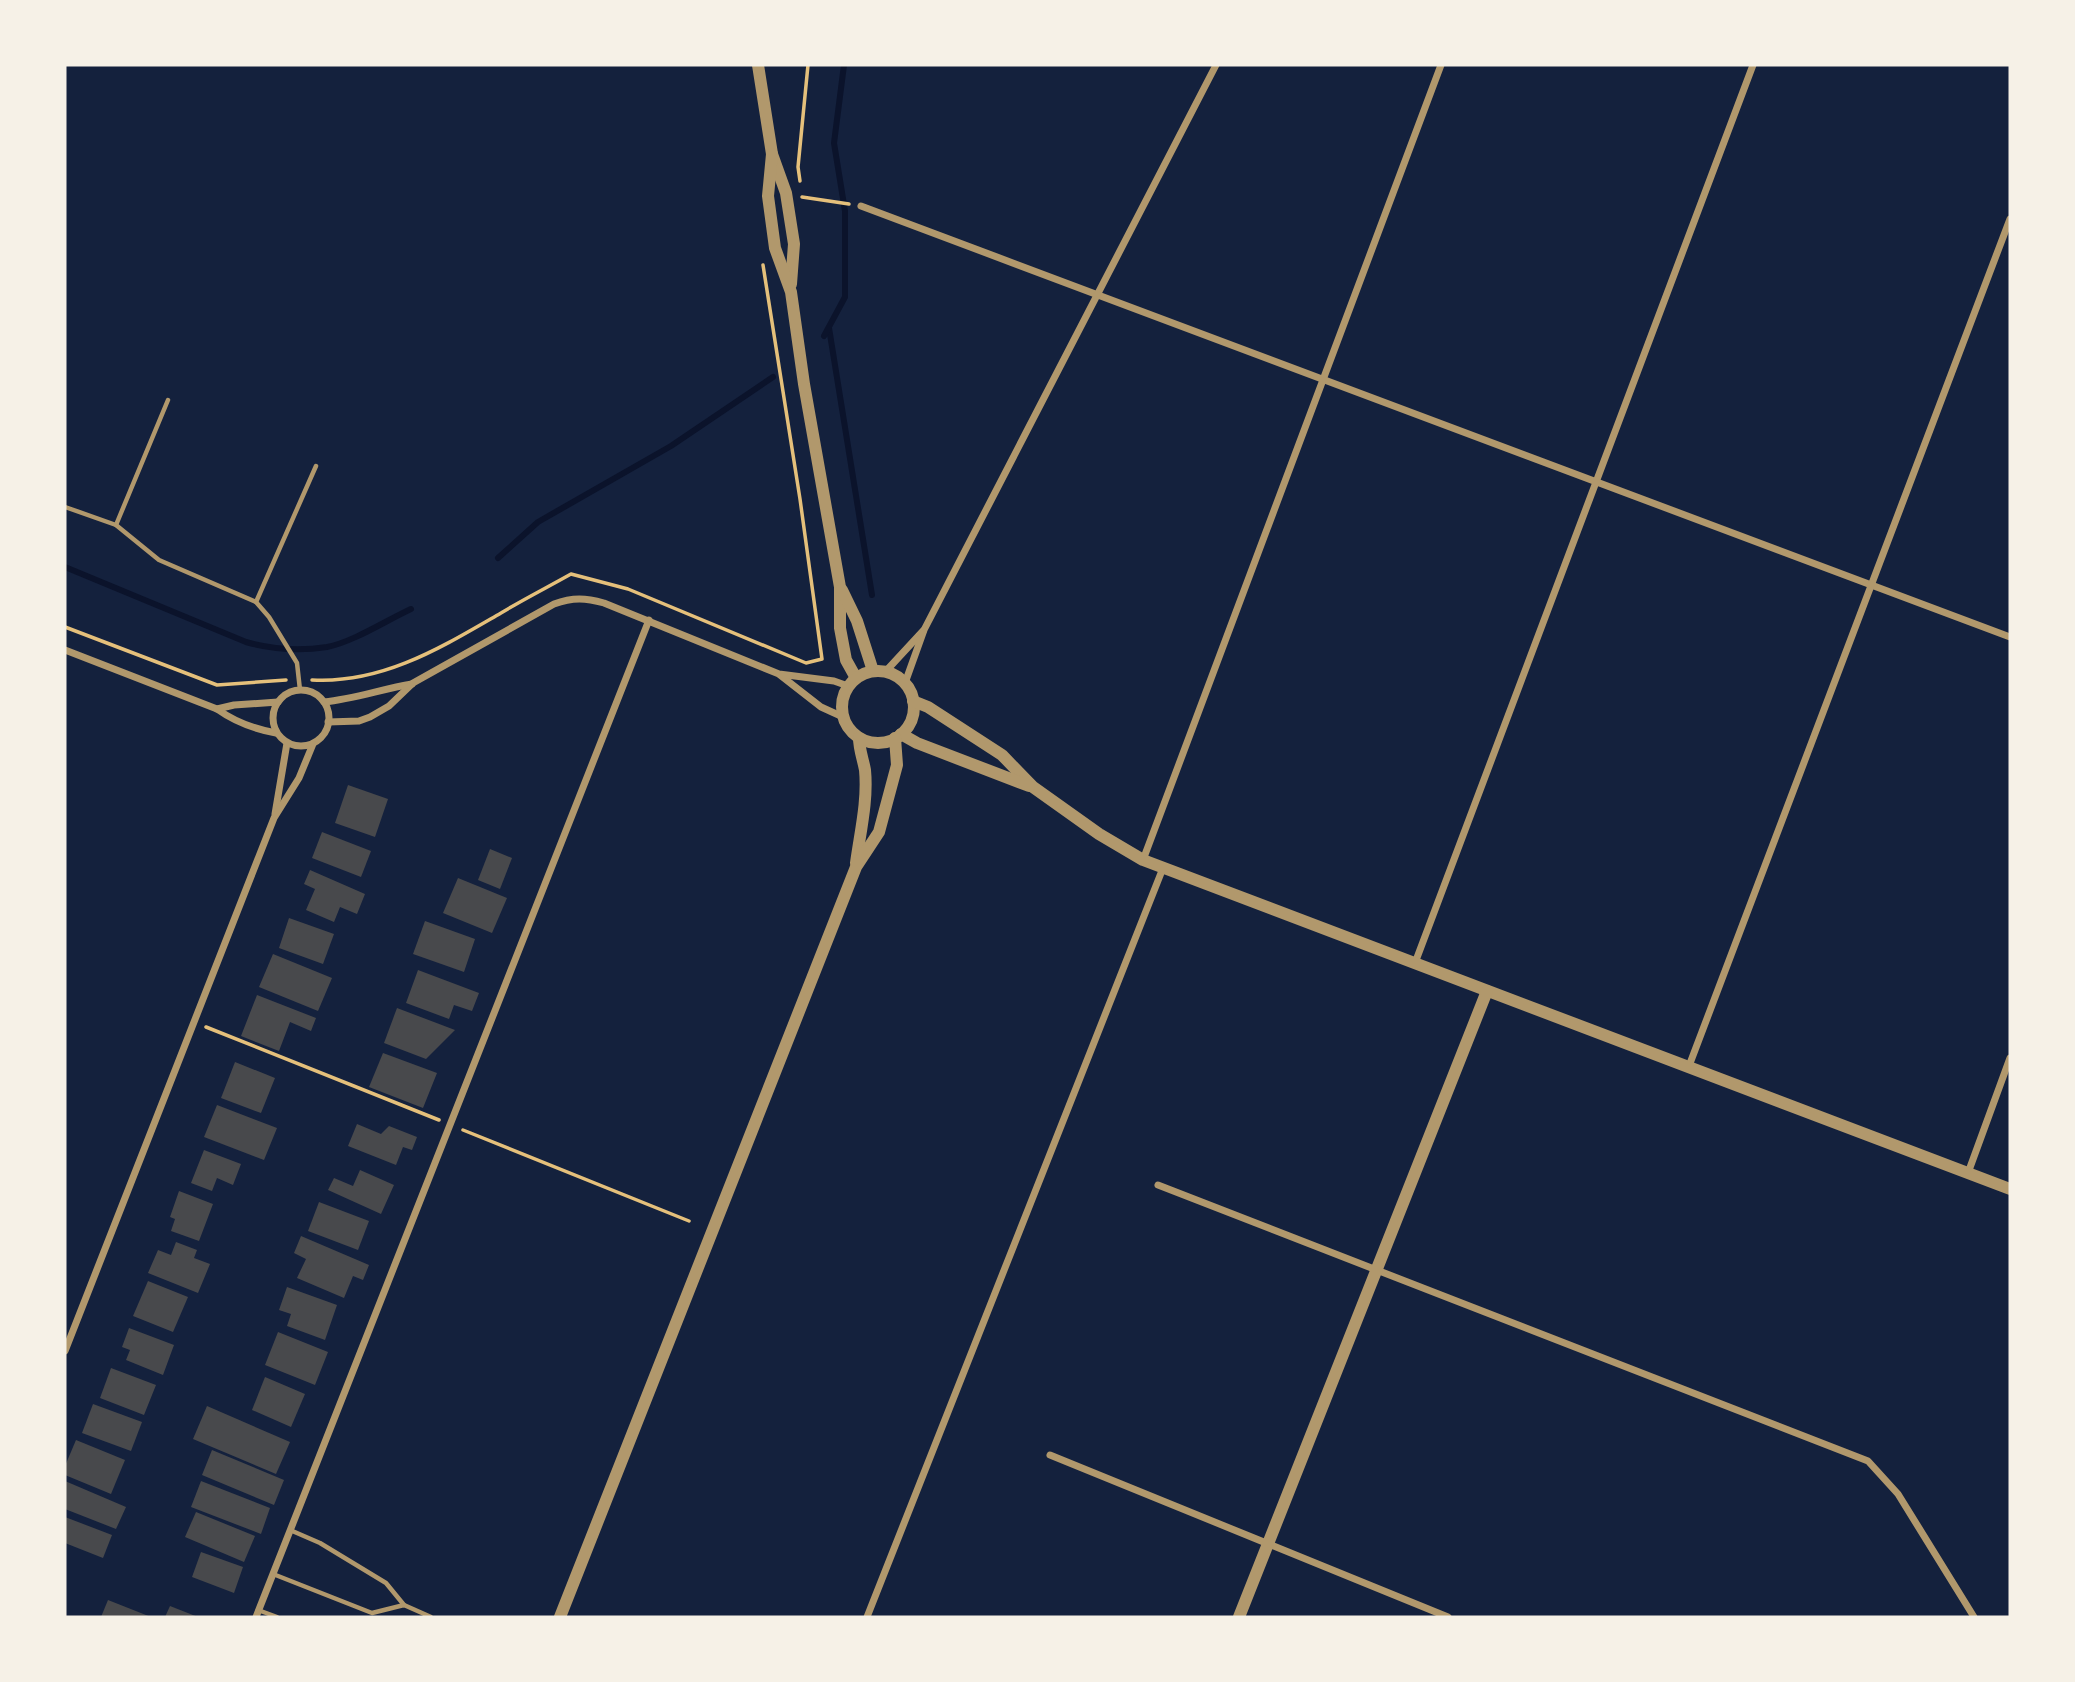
<svg xmlns="http://www.w3.org/2000/svg" width="2075" height="1682" font-family="'Crimson Pro',serif">
	<style>
		.lines { fill: none; stroke-linecap: round; stroke-linejoin: round }
		.stream { stroke: #0b132b; stroke-width: 6 }
		.building { fill: #48494c }
		.path { stroke: #e5c07b; stroke-width: 3.5 }
		.service { stroke: #b1986c; stroke-width: 4.5 }
		.minor { stroke: #b1986c; stroke-width: 7 }
		.tertiary { stroke: #b1986c; stroke-width: 12 }
	</style>
	<rect width="100%" height="100%" fill="#14213d"/>
	<g class="lines">
		<g class="stream">
			<path d="M829 328 872 595"/>
			<path d="M824 336 845 297V211L834 143 844 65"/>
			<path d="M498 558 538 522 671 446 773 377"/>
			<path d="M65 567 246 642C271 649 301 651 327 647 353 642 387 620 411 609"/>
		</g>
	</g>
	<g class="building">
		<path d="M348 785 388 799 375 837 335 823Z"/>
		<path d="M322 832 371 851 361 877 312 858Z"/>
		<path d="M490 849 512 858 500 889 478 880Z"/>
		<path d="M310 870 365 894 357 914 340 907 334 922 306 910 315 889 304 884Z"/>
		<path d="M458 878 507 898 492 933 443 913Z"/>
		<path d="M289 918 334 934 323 964 279 948Z"/>
		<path d="M425 921 475 939 464 972 413 954Z"/>
		<path d="M273 954 332 978 318 1011 259 987Z"/>
		<path d="M418 970 479 993 472 1011 454 1005 449 1019 406 1003Z"/>
		<path d="M257 995 316 1018 311 1031 290 1022 279 1051 241 1036Z"/>
		<path d="M397 1008 455 1030 426 1059 384 1043Z"/>
		<path d="M383 1053 437 1073 423 1108 369 1087Z"/>
		<path d="M235 1062 275 1078 261 1113 221 1098Z"/>
		<path d="M217 1105 277 1128 264 1160 204 1137Z"/>
		<path d="M357 1124 381 1134 389 1126 417 1137 412 1150 403 1147 396 1165 348 1146Z"/>
		<path d="M204 1150 241 1164 233 1185 217 1178 212 1191 191 1183Z"/>
		<path d="M360 1170 394 1185 381 1214 328 1190 334 1178 353 1186Z"/>
		<path d="M179 1191 213 1204 199 1241 171 1231 175 1219 170 1217Z"/>
		<path d="M319 1202 369 1221 358 1250 308 1231Z"/>
		<path d="M301 1236 369 1265 363 1280 353 1276 344 1298 297 1278 306 1259 294 1253Z"/>
		<path d="M176 1242 197 1250 194 1258 210 1264 198 1293 148 1273 158 1250 171 1255Z"/>
		<path d="M148 1281 188 1297 173 1332 133 1316Z"/>
		<path d="M287 1287 337 1305 325 1340 287 1326 291 1314 279 1310Z"/>
		<path d="M129 1328 174 1345 163 1375 126 1360 130 1350 122 1347Z"/>
		<path d="M278 1332 328 1352 315 1385 265 1365Z"/>
		<path d="M111 1368 156 1385 144 1415 100 1398Z"/>
		<path d="M265 1377 305 1394 291 1427 252 1410Z"/>
		<path d="M93 1404 142 1422 131 1451 82 1433Z"/>
		<path d="M207 1406 290 1442 276 1474 193 1439Z"/>
		<path d="M76 1440 125 1460 111 1494 65 1475V1466Z"/>
		<path d="M212 1450 284 1480 274 1505 202 1475Z"/>
		<path d="M65 1481 126 1507 116 1529 65 1509Z"/>
		<path d="M201 1481 270 1508 261 1534 191 1507Z"/>
		<path d="M196 1512 255 1536 244 1562 185 1537Z"/>
		<path d="M65 1517 112 1535 103 1558 65 1543Z"/>
		<path d="M201 1552 243 1567 234 1593 192 1577Z"/>
		<path d="M108 1600 151 1617H101Z"/>
		<path d="M170 1606 198 1617H165Z"/>
	</g>
	<g class="lines">
		<g class="path">
			<path d="M800 181 798 167 808 65"/>
			<path d="M802 197 849 204"/>
			<path d="M65 627 217 685 286 680"/>
			<path d="M312 680C383 684 442 647 501 613 524 599 548 587 571 574L628 589 806 663 822 659 800 499 763 265"/>
			<path d="M206 1027 439 1120"/>
			<path d="M463 1130 689 1221"/>
		</g>
		<g class="service">
			<path d="M65 507 116 525 159 560 256 602 269 617 297 663 300 690"/>
			<path d="M116 525 168 400"/>
			<path d="M256 602 316 466"/>
			<path d="M290 1530 320 1543 386 1583 404 1605"/>
			<path d="M273 1574 372 1613 404 1605 431 1617"/>
			<path d="M258 1610 277 1617"/>
		</g>
		<g class="minor">
			<path d="M861 206 2010 637"/>
			<path d="M65 650 217 709C235 722 254 729 276 733"/>
			<path d="M886 671 923 631"/>
			<path d="M780 675 821 707 843 717"/>
			<path d="M905 683 924 630 1216 65"/>
			<circle cx="301" cy="718" r="28"/>
			<path d="M324 702C354 699 382 689 412 684"/>
			<path d="M217 709 234 705 278 702"/>
			<path d="M328 722 359 721 370 717 389 706 413 683 554 604C573 597 586 598 604 603L779 674 834 681 848 686"/>
			<path d="M275 814 287 743"/>
			<path d="M1143 860 1441 65"/>
			<path d="M1415 963 1753 65"/>
			<path d="M1689 1066 2010 219"/>
			<path d="M1968 1173 2010 1058"/>
			<path d="M1158 1185 1868 1461 1898 1494 1974 1617"/>
			<path d="M65 1351 274 818 299 778 313 744"/>
			<path d="M1050 1455 1448 1617"/>
			<path d="M256 1617 649 620"/>
			<path d="M867 1617 1163 868"/>
		</g>
		<g class="tertiary">
			<path d="M758 65 772 154 786 193 794 244 791 284"/>
			<path d="M772 154 768 196 775 248 791 292 804 384 840 587V628L846 660 856 678"/>
			<path d="M842 590 857 621 873 671"/>
			<circle cx="878" cy="707" r="36"/>
			<path d="M913 701 928 707 1002 755 1033 787 1099 834 1143 860 2010 1189"/>
			<path d="M901 734 917 743 1029 786"/>
			<path d="M856 863C860 833 868 801 865 770 863 759 859 749 859 738"/>
			<path d="M560 1617 856 867 879 832 897 765 895 738"/>
			<path d="M1239 1617 1487 991"/>
		</g>
	</g>
	<rect width="2075" height="1682" fill="none" stroke="#f6f1e7" stroke-width="133"/>
</svg>
